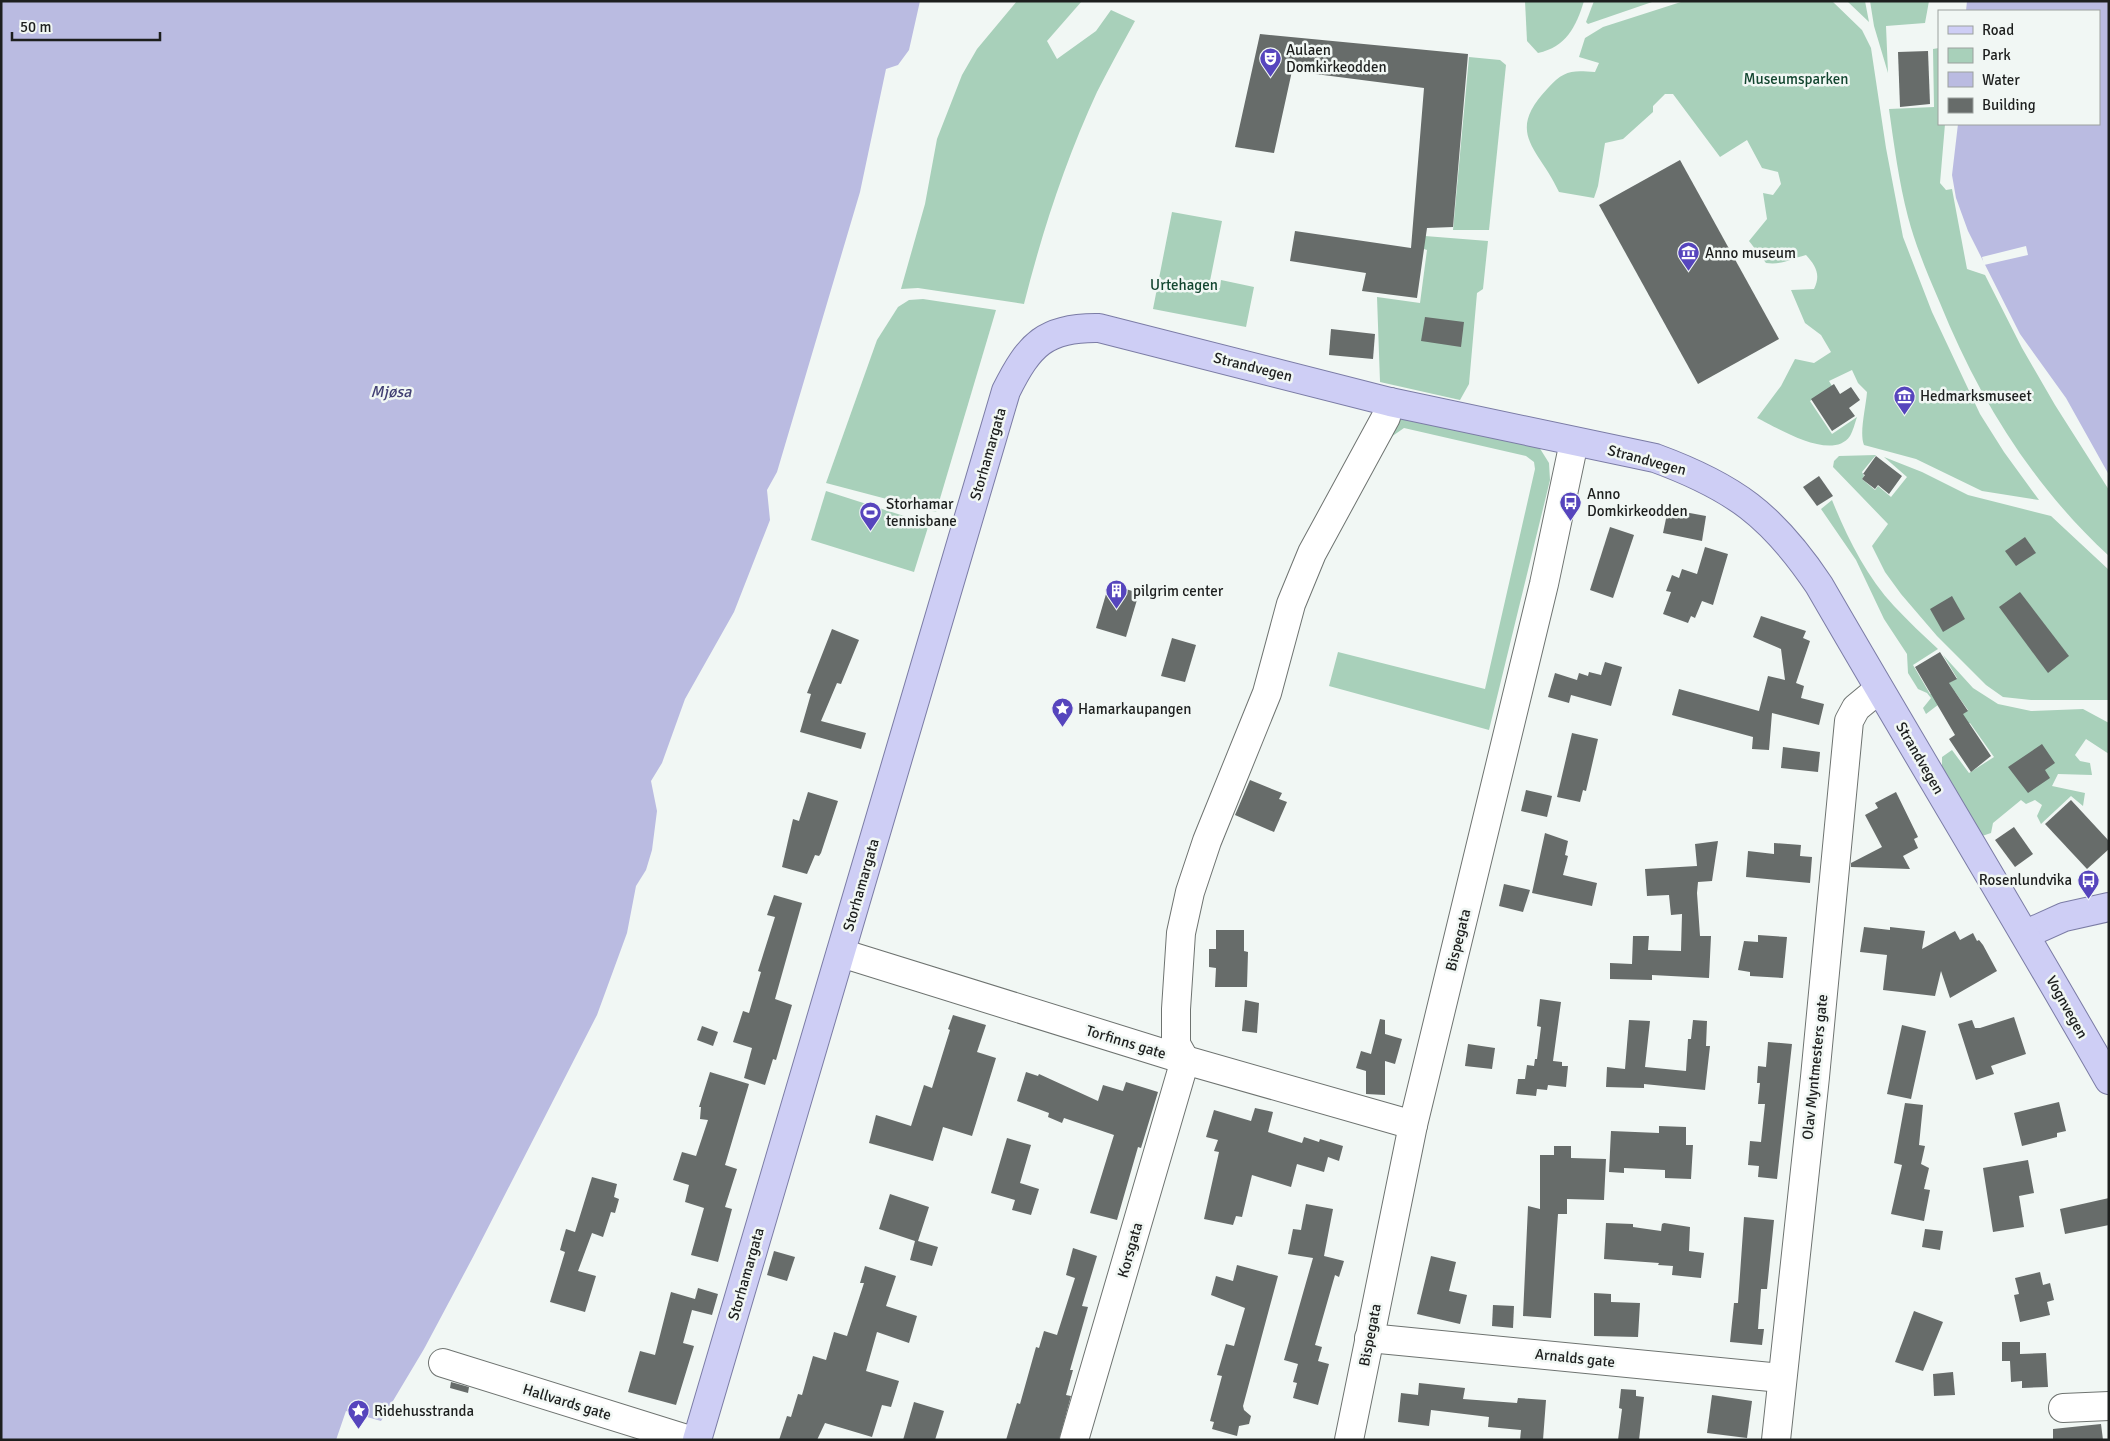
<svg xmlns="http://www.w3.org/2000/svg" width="2110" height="1441" font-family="Signika,sans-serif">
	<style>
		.green { fill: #a8d0ba }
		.water { fill: #babbe1 }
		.pier { fill: #f1f7f4 }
		.building { fill: #676c6a }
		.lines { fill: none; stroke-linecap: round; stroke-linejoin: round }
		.minor-casing { stroke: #6e7370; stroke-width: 30 }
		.major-casing { stroke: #7b7ca5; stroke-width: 30 }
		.minor { stroke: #fff; stroke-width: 28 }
		.major { stroke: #cecef5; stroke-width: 28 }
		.labels { text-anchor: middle; stroke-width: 5; stroke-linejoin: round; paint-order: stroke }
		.poi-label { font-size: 15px; fill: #1d1f1e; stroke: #f1f7f4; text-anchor: start }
		.park-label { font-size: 15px; fill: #134630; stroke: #f1f7f4 }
		.street-label { font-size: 15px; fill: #1d1f1e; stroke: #f1f7f4 }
		.water-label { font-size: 16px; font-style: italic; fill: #413f72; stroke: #f1f7f4 }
	</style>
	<rect width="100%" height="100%" fill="#f1f7f4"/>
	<g class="green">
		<path d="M1017 1H1082L1047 41 1057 59 1096 31 1111 10 1135 21C1122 45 1109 68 1097 92 1066 159 1042 232 1024 304L918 288 901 289 925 204 937 139 962 75 977 49Z"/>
		<path d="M1525 1H1584C1576 27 1566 47 1538 53L1527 41Z"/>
		<path d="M1594 1H1655L1588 24 1586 22Z"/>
		<path d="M1684 1H1832L1862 30 1871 48 1886 148 1903 237 1932 312 1980 414 2004 452 2039 500 1982 491 1916 459 1864 445C1859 433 1866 407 1867 392L1858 383 1852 370 1829 381 1832 386 1810 401 1832 434 1857 417C1855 423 1853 431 1850 436 1832 462 1778 428 1757 418L1781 386 1795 359 1814 363 1831 352 1821 335 1805 323 1791 290 1814 289C1821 275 1816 266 1806 255 1790 259 1783 265 1766 263L1749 241 1767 219 1763 193 1773 195 1781 184 1778 172 1762 168 1747 140 1720 157 1673 94H1665L1653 106V112L1623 139 1605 143 1598 186 1594 198 1559 192C1539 148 1504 134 1548 88 1564 70 1572 70 1595 72L1599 63 1579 57 1585 38 1603 27Z"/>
		<path d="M1846 1H1865L1869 22 1848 2Z"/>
		<path d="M1870 1H1929L1925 23 1886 26 1888 73 1874 26Z"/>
		<path d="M1939 48V124H1945L1940 183 1946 190 1952 189 1967 269 1985 275 2022 348 2055 405 2109 490V556C2032 485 1979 399 1940 303 1928 275 1916 247 1908 217 1899 182 1894 145 1889 109L1934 107 1933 49Z"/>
		<path d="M1469 57 1500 60 1506 65 1489 230H1453Z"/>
		<path d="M1172 212 1222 221 1209 286 1220 288 1221 280 1254 287 1246 327 1153 309Z"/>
		<path d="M1425 236 1488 241 1483 289 1477 293 1469 384 1460 400 1380 382 1377 297 1420 303 1427 250 1421 248Z"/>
		<path d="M923 299 996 310 936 512 826 483 877 340 898 307 909 300Z"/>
		<path d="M1391 413 1539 447 1549 463 1550 480 1489 730 1329 686 1338 652 1485 689 1535 469 1534 462 1526 456 1404 428 1391 437 1384 447Z"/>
		<path d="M1876 455 1862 472 1864 476 1862 479 1875 490 1878 486 1891 497 1907 477 1884 457 1922 472 1968 495 2051 516 2109 570V700H2031L2003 697 1986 685 1937 636 1901 594 1885 572 1872 546 1888 524 1833 467 1834 461 1839 456Z"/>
		<path d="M826 491 929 524 914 572 811 540Z"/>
		<path d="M1832 500C1847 537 1866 576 1894 606 1908 621 1923 635 1938 649L1913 665 1930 694 1957 678 1943 655 1973 688 1998 704 2031 711 2083 709 2109 723V754L2086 739 2075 755 2080 761 2090 763 2092 775 2058 774 2052 786 2085 793 2083 806 2071 796 2041 824 2037 816 2042 805 2035 800 2026 804 2021 800 1993 823 1991 833 1982 836 1942 769V757L1952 750 1969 773 1994 757 1970 723 1955 731 1950 722 1968 710 1955 692 1926 714 1923 708 1931 698 1927 693 1918 689 1908 673 1907 654 1884 619 1856 560 1821 509Z"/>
	</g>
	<g class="water">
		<path d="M1 1H920L909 50 898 65 886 69 860 192 777 472 767 490 770 520 734 612 685 699 662 763 651 781 657 811 652 850 646 870 636 886 627 933 597 1015 473 1257 424 1349 381 1421 346 1411 336 1440H1Z"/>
		<path d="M1967 1H2109V475L2066 398 2020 334 1968 231 1956 198 1952 175 1958 124H2099V11H1966Z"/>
	</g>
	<path class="pier" d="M2026 246 2028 255 1984 265 1982 257Z"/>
	<g class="building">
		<path d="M1260 34 1468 54 1453 227 1427 228 1417 298 1362 291 1366 273 1290 261 1295 231 1411 248 1424 88 1292 71 1274 153 1235 147Z"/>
		<path d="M1928 51 1930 104 1900 107 1898 52Z"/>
		<path d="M1680 160 1779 339 1698 384 1599 205Z"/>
		<path d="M1425 317 1464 322 1461 347 1421 341Z"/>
		<path d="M1331 329 1375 334 1373 359 1329 355Z"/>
		<path d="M1834 384 1840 394 1851 387 1860 400 1849 408 1855 416 1832 431 1811 399Z"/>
		<path d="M1876 456 1902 476 1889 494 1878 485 1875 489 1862 479 1865 475 1863 474Z"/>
		<path d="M1819 476 1833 496 1817 506 1803 487Z"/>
		<path d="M1668 509 1706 516 1702 541 1663 533Z"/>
		<path d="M1610 527 1634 535 1613 598 1590 590Z"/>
		<path d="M2025 537 2036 553 2016 566 2005 551Z"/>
		<path d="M1705 547 1728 554 1713 605 1702 601 1695 618 1691 616 1688 623 1663 614 1671 592 1666 591 1672 575 1679 578 1682 569 1697 574Z"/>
		<path d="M1109 584 1139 593 1126 637 1096 628Z"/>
		<path d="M2020 592 2069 656 2048 673 1999 607Z"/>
		<path d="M1952 596 1965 619 1943 632 1930 609Z"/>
		<path d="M1761 616 1806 631 1803 638 1810 641 1796 683 1804 686 1801 698 1824 704 1819 725 1772 713 1769 750 1752 749 1753 737 1672 715 1679 689 1759 711 1768 676 1785 680 1781 649 1753 637Z"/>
		<path d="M832 629 859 640 841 684 837 683 821 721 866 733 861 749 800 732 811 694 807 693Z"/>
		<path d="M1172 638 1196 645 1185 682 1161 676Z"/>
		<path d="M1940 652 1957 679 1949 683 1968 711 1963 714 1991 756 1971 772 1949 739 1955 735 1915 667Z"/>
		<path d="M1605 662 1622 667 1611 706 1571 695 1569 703 1548 697 1555 673 1577 680 1579 673 1588 676 1589 672 1601 675Z"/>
		<path d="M1572 733 1598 739 1586 791 1583 790 1580 802 1557 797Z"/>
		<path d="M2042 744 2055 763 2045 770 2050 778 2028 793 2008 767Z"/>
		<path d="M1783 747 1820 752 1818 772 1781 768Z"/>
		<path d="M1250 780 1282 793 1279 799 1287 802 1274 832 1235 815Z"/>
		<path d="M1526 790 1552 796 1547 817 1521 811Z"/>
		<path d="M808 792 838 801 821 853 819 856 815 855 807 874 782 867 793 819 799 821Z"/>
		<path d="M1896 792 1918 837 1914 839 1918 848 1903 856 1910 869 1851 867V863L1882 847 1865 815 1878 808 1875 803Z"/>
		<path d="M2071 800 2109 841V849L2087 869 2045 824Z"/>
		<path d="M2014 827 2033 854 2015 867 1995 840Z"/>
		<path d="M1545 833 1568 841 1565 855 1568 856 1563 875 1597 883 1592 906 1532 893Z"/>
		<path d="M1718 841 1712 881 1698 882 1697 893 1700 936H1711L1709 978 1652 975V980L1610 979V963L1632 964 1633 936H1649L1648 950 1681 951 1682 914 1671 915 1669 895 1647 896 1645 869 1697 866 1695 844Z"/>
		<path d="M1774 843 1801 845 1800 856 1812 857 1810 883 1746 877 1748 851 1774 854Z"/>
		<path d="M1504 884 1530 890 1523 912 1499 906Z"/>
		<path d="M774 895 802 903 775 999 792 1005 776 1060 773 1059 765 1085 744 1078 752 1048 733 1042 743 1011 749 1013 761 972 758 971 775 917 767 915Z"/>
		<path d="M1864 927 1890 930V927L1925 931 1922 949 1955 931 1960 940 1973 933 1977 941 1979 940 1983 945 1997 971 1950 998 1941 971 1935 996 1883 990 1887 955 1860 952Z"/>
		<path d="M1216 930H1244V951L1248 952 1247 987H1215L1216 968 1209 967V949H1216Z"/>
		<path d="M1758 935 1787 937 1783 978 1750 976V972L1738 970 1744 941 1758 942Z"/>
		<path d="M1540 999 1561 1002 1553 1061 1562 1062V1066H1568L1566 1087 1548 1085 1547 1090 1537 1089 1536 1096 1516 1094 1518 1079H1525L1527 1065 1534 1066 1535 1059H1537L1541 1027 1537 1026Z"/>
		<path d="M1245 1000 1259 1003 1257 1033 1242 1031Z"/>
		<path d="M953 1015 986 1025 977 1052 996 1058 972 1136 943 1127 933 1161 869 1143 876 1115 911 1126 924 1085 932 1088 950 1030 948 1029Z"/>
		<path d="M2014 1017 2026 1054 1991 1066 1994 1074 1976 1080 1958 1024 1972 1020 1975 1028H1980Z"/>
		<path d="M1380 1019 1385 1020V1034L1402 1039 1395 1064 1385 1061V1095L1366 1094V1071L1356 1068 1361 1051 1371 1054Z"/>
		<path d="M1629 1020 1650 1021 1645 1067 1686 1071 1688 1039H1691L1693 1020 1707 1021 1706 1046H1710L1705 1090 1644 1084V1088L1606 1087 1607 1067 1625 1069Z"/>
		<path d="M1902 1025 1926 1031 1911 1099 1887 1094Z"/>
		<path d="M702 1026 718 1032 713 1046 697 1040Z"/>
		<path d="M1768 1042 1792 1044 1777 1179 1758 1177 1759 1166 1748 1165 1750 1141 1761 1142 1765 1104H1758L1760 1083H1757L1758 1066 1766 1067Z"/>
		<path d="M1468 1044 1495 1048 1492 1069 1465 1066Z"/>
		<path d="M710 1072 749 1084 725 1165 737 1169 725 1207 732 1209 718 1262 691 1255 704 1208 685 1202 689 1185 673 1180 682 1152 696 1156 708 1120 700 1119 701 1107H699Z"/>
		<path d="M1026 1072 1038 1076 1039 1074 1098 1101 1103 1085 1123 1091 1126 1082 1158 1092 1141 1148 1138 1147 1117 1220 1090 1213 1114 1135 1064 1118 1062 1123 1048 1117 1049 1113 1017 1101Z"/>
		<path d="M2059 1102 2066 1131 2057 1133V1137L2022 1146 2014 1113Z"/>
		<path d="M1905 1103 1923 1105 1919 1145 1925 1146 1921 1164 1929 1168 1924 1189 1930 1190 1924 1221 1891 1214 1902 1165 1894 1163Z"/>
		<path d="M1255 1108 1273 1112 1268 1132 1302 1143 1304 1137 1319 1142 1320 1139 1343 1146 1339 1161 1328 1157 1324 1172 1297 1164 1291 1187 1252 1175 1242 1217 1236 1216 1233 1225 1204 1219 1219 1152 1214 1151 1218 1140 1206 1137 1214 1110 1251 1121Z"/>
		<path d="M1659 1126 1686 1127V1145H1693L1691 1179 1665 1178V1170L1624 1168V1173L1609 1172 1611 1131 1659 1133Z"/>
		<path d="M1007 1138 1031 1145 1020 1183 1039 1189 1031 1215 1012 1210 1015 1200 991 1193Z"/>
		<path d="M1554 1146H1571V1158L1606 1159 1604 1200 1567 1199V1214H1558L1551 1318 1523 1316 1528 1206 1540 1209V1155H1554Z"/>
		<path d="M2028 1160 2034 1193 2019 1196 2024 1227 1993 1232 1983 1168Z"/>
		<path d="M592 1177 617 1184 614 1197 619 1199 615 1213 611 1212 603 1237 592 1233 578 1271 596 1276 585 1312 550 1302 565 1252 560 1250 563 1239 566 1229 575 1232Z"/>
		<path d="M890 1194 929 1207 918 1241 938 1247 932 1266 910 1260 915 1241 879 1229Z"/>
		<path d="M2109 1198V1225L2065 1234 2060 1209Z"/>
		<path d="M1306 1204 1333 1209 1324 1256 1344 1261 1339 1277 1335 1275 1315 1345 1322 1347 1318 1361 1329 1364 1318 1405 1293 1398 1297 1383 1293 1382 1298 1364 1284 1360 1313 1258 1288 1254 1293 1229 1301 1230Z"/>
		<path d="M1744 1217 1774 1220 1767 1289H1761L1758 1329H1764L1762 1345 1730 1342 1734 1303H1738Z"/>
		<path d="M1606 1223 1633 1224V1227L1661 1231 1662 1224 1664 1223 1690 1227 1689 1251 1704 1253 1701 1278 1672 1275 1673 1266 1658 1265 1659 1263 1604 1259Z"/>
		<path d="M1925 1229 1943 1231 1940 1250 1922 1247Z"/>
		<path d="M1073 1248 1097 1256 1082 1306 1088 1307 1070 1370H1073L1066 1395 1071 1396 1059 1440H1006L1017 1403 1020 1404 1036 1347 1039 1348 1044 1331 1057 1335 1075 1278 1066 1275Z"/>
		<path d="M774 1251 795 1257 787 1281 767 1275Z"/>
		<path d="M1431 1256 1456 1262 1449 1291 1467 1295 1460 1324 1417 1314Z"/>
		<path d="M1237 1265 1278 1276 1243 1406 1244 1410 1251 1416 1249 1424 1239 1426 1237 1436 1212 1429 1214 1422 1210 1421 1222 1376 1217 1375 1226 1344 1234 1346 1245 1308 1211 1295 1216 1276 1233 1281Z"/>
		<path d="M865 1266 896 1276 886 1306 917 1316 909 1343 877 1332 866 1371 899 1381 891 1407 882 1405 872 1437 825 1423 817 1440H779L787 1416 791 1417 798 1394 802 1395 813 1356 826 1360 834 1332 847 1336 864 1283H860Z"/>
		<path d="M2040 1272 2043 1285 2050 1283 2054 1300 2047 1302 2050 1315 2020 1322 2014 1295 2019 1294 2015 1278Z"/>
		<path d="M698 1288 718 1294 712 1315 692 1310 683 1343 694 1346 676 1405 628 1392 640 1351 655 1355 671 1292 695 1299Z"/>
		<path d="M1594 1293 1611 1294V1302L1640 1303 1638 1337 1594 1336Z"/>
		<path d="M1493 1305 1514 1306 1513 1328 1492 1326Z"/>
		<path d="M1914 1311 1943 1322 1923 1371 1895 1362Z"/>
		<path d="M2002 1342H2020V1354L2046 1353 2048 1387 2022 1388V1381L2011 1382 2010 1361H2002Z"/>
		<path d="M1953 1372 1955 1395 1934 1396 1933 1374Z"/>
		<path d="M451 1382 469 1387 468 1393 450 1388Z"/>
		<path d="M1419 1383 1465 1388 1463 1399 1517 1403 1518 1398 1546 1400 1543 1440H1520L1521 1430 1488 1427 1489 1417 1431 1410 1429 1426 1398 1422 1401 1393 1418 1395Z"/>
		<path d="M1621 1389 1636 1390V1396L1644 1397 1639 1440H1618L1622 1409 1619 1408Z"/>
		<path d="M1712 1395 1752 1401 1747 1438 1707 1433Z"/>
		<path d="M914 1402 944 1411 935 1440H903Z"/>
		<path d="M2101 1424 2103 1440H2053V1429Z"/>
	</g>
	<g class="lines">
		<defs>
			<g id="minor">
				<path d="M841 953 1185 1060 1413 1125"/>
				<path d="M1369 1338 1781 1378"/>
				<path d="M443 1363 690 1440"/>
				<path d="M2063 1408 2109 1406"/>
				<path d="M1074 1440 1185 1060 1176 1044V1009L1181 933 1190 892 1207 841 1267 693 1291 604 1312 553 1386 417 1390 402"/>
				<path d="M1349 1440 1413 1125 1544 584 1574 442"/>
				<path d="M1776 1440 1815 1077 1849 721 1856 708 1879 689"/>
			</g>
			<g id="major">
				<path d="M2026 934 2064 917 2109 907"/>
				<path d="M697 1440 1006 391C1029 345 1045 327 1099 328L1390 402 1655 458C1734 487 1772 515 1819 585 1915 751 2014 914 2109 1080"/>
			</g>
		</defs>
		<use href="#minor" class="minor-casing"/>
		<use href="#major" class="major-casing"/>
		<use href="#minor" class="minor"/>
		<use href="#major" class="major"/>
	</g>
	<defs>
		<symbol id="theatre-pin" viewBox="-11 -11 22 30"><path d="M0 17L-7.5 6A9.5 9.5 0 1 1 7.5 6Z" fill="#5645bd" stroke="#f1f7f4"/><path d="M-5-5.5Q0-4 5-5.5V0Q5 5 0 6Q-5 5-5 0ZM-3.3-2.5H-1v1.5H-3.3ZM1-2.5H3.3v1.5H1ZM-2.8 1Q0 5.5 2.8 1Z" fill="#fff"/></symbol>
		<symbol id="museum-pin" viewBox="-11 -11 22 30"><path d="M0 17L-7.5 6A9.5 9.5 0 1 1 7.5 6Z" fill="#5645bd" stroke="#f1f7f4"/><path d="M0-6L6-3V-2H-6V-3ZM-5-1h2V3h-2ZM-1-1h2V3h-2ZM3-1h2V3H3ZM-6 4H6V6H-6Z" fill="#fff"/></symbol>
		<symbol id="bus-pin" viewBox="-11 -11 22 30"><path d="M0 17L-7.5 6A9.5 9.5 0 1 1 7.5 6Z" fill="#5645bd" stroke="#f1f7f4"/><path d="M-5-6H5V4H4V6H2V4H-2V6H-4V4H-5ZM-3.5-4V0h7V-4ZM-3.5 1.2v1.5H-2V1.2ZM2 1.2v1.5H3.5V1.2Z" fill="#fff"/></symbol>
		<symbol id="stadium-pin" viewBox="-11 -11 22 30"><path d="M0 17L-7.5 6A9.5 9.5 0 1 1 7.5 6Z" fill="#5645bd" stroke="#f1f7f4"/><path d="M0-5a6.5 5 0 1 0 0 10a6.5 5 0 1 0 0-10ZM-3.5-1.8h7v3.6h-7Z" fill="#fff"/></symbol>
		<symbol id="building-pin" viewBox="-11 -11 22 30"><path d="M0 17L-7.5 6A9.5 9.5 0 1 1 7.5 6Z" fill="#5645bd" stroke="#f1f7f4"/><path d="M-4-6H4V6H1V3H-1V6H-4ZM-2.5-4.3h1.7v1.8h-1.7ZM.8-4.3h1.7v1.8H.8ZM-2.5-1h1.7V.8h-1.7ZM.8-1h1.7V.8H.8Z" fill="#fff"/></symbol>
		<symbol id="sight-pin" viewBox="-11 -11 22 30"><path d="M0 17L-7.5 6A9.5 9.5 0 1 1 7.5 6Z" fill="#5645bd" stroke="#f1f7f4"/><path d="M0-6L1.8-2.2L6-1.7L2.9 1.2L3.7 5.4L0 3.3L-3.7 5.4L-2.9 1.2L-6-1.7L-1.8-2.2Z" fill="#fff"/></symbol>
	</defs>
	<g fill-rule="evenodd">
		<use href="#theatre-pin" x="1258" y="46" width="25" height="34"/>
		<use href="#museum-pin" x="1676" y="240" width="25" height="34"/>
		<use href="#museum-pin" x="1892" y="384" width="25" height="34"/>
		<use href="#bus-pin" x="1558" y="490" width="25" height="34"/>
		<use href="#stadium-pin" x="858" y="500" width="25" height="34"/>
		<use href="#building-pin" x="1104" y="578" width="25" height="34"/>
		<use href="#sight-pin" x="1050" y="696" width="25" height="34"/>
		<use href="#bus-pin" x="2076" y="868" width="25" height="34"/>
		<use href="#sight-pin" x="346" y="1398" width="25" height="34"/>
	</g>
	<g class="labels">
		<g class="poi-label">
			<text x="1286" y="55">Aulaen<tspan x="1286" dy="17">Domkirkeodden</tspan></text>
			<text x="1705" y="258">Anno museum</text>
			<text x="1920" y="401">Hedmarksmuseet</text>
			<text x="1587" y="499">Anno<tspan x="1587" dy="17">Domkirkeodden</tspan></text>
			<text x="886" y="509">Storhamar<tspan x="886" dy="17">tennisbane</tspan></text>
			<text x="1133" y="596">pilgrim center</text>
			<text x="1078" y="714">Hamarkaupangen</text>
			<text x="2072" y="885" text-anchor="end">Rosenlundvika</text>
			<text x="374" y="1416">Ridehusstranda</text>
		</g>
		<g class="park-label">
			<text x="1796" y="84">Museumsparken</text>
			<text x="1184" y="290">Urtehagen</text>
		</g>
		<g class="street-label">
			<text transform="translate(1253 367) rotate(14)" y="5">Strandvegen</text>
			<text transform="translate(988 454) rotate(-74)" y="5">Storhamargata</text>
			<text transform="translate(1647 460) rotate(15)" y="5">Strandvegen</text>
			<text transform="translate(1920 758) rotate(60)" y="5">Strandvegen</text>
			<text transform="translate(861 885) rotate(-74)" y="5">Storhamargata</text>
			<text transform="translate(1458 940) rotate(-76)" y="5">Bispegata</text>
			<text transform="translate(2067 1007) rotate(61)" y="5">Vognvegen</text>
			<text transform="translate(1126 1042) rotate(17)" y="5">Torfinns gate</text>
			<text transform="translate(1815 1067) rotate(-84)" y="5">Olav Myntmesters gate</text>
			<text transform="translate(1130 1250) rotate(-74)" y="5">Korsgata</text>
			<text transform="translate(746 1274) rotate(-74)" y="5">Storhamargata</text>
			<text transform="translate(1370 1335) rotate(-79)" y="5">Bispegata</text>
			<text transform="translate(1575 1358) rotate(6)" y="5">Arnalds gate</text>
			<text transform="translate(567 1402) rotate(17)" y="5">Hallvards gate</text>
		</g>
		<g class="water-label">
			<text x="391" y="397">Mjøsa</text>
		</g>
	</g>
	<rect width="2110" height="1441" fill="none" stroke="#1d1f1e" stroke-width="5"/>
	<rect x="1938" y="10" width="162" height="115" fill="#f1f7f4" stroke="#9ca19e"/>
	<rect x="1948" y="26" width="25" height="8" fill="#cecef5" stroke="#9ca19e"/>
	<text x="1982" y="35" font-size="15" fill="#1d1f1e">Road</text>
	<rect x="1948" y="48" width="25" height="15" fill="#a8d0ba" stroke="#9ca19e"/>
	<text x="1982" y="60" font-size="15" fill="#1d1f1e">Park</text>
	<rect x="1948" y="72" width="25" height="15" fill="#babbe1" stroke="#9ca19e"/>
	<text x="1982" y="85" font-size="15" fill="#1d1f1e">Water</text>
	<rect x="1948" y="98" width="25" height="15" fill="#676c6a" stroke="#9ca19e"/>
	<text x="1982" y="110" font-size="15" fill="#1d1f1e">Building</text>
	<path d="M12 32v8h148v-8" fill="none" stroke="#1d1f1e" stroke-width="2.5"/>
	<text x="20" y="32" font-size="15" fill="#1d1f1e" stroke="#f1f7f4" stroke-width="4" paint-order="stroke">50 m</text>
</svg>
